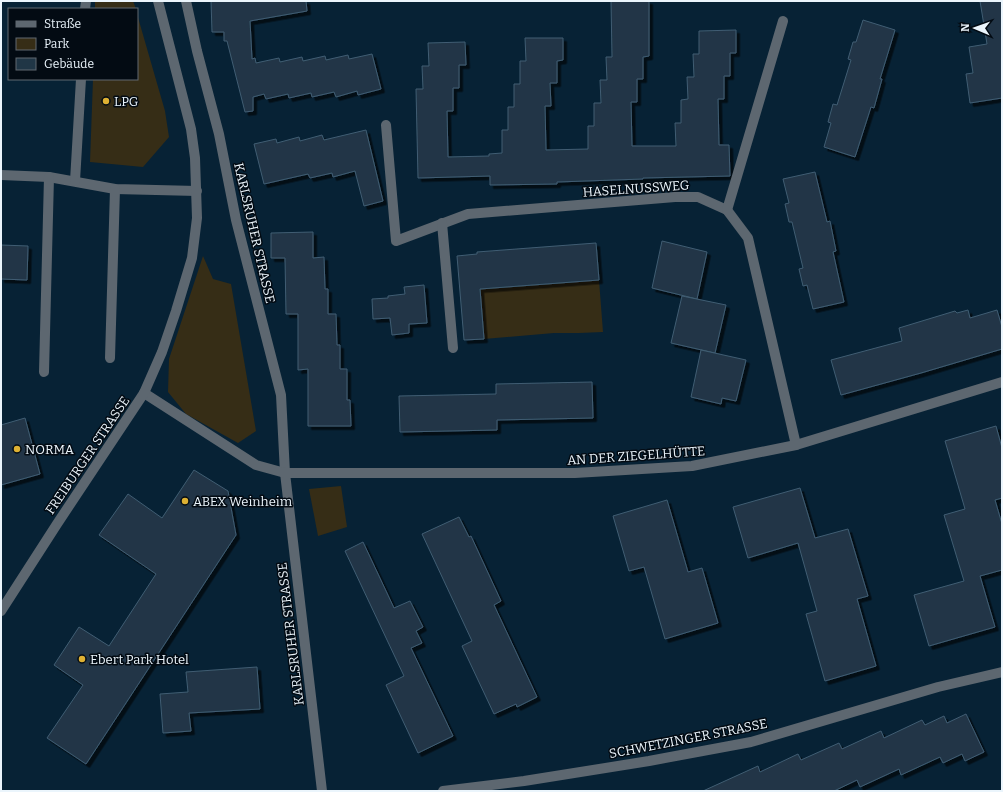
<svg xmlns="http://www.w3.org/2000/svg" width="1003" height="792" font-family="Bitter,serif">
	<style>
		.green { fill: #362d16 }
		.building { fill: #203646; stroke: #415d73; filter: url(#shadow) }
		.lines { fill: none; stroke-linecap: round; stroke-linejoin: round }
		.minor { stroke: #5d6770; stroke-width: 10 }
		.poi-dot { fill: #deb133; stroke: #030b13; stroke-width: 1.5 }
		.labels { text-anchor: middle; stroke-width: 3; stroke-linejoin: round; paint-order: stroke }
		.poi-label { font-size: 13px; fill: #ebf5fc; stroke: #030b13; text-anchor: start }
		.street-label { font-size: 13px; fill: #ebf5fc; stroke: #030b13 }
	</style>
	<defs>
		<filter id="shadow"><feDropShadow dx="3.5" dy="3.5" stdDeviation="0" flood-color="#0009"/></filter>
	</defs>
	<rect width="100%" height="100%" fill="#072235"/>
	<g class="green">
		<path d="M95 1H133L136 9H95Z"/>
		<path d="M137 14 165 111 169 137 143 167 90 162 93 79H137Z"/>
		<path d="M203 256 213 279 231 284 256 431 238 443 186 414 168 392 169 359Z"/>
		<path d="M599 280 603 332 579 333H554L484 339 480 289Z"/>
		<path d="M341 486 347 527 318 536 309 489Z"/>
	</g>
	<g class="building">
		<path d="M211 1H306L307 11 250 21 252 59 255 58 256 63 279 58 280 62 302 57 303 61 325 56 326 60 348 55 349 59 372 54 381 89 358 95 357 91 336 97 334 92 312 97 311 93 289 98 288 94 266 99 264 94 253 97V111L245 112 227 41H224V32H212Z"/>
		<path d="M611 1H649V56L643 57V79H637V102H631L632 146H676L675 123H681V100L688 99 687 77H694L693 54H699V31L736 30V53H730V76H724V99H718L719 145H729L730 176 643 178V179L557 182V184L490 185V176L418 178 416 89H423L422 66H429L428 43 465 42 466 65H459V88H453V111H447L448 157 489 156V154L502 153V130H508V107H514V84H520V61H526L525 38H563V60L557 61V83H550L551 106H545L546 150 588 149V126H594V103H601L600 80H607L606 57H612Z"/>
		<path d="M980 1H1002V98L970 103 966 74 973 73 969 47 987 44Z"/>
		<path d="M863 20 895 30 880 79H882L874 108 871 107 855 157 824 147 831 123 828 122 833 104 837 105 851 60 848 59 853 42H856Z"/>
		<path d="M366 130 383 201 364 206 355 171 333 177 332 173 310 178 308 174 264 184 254 144 276 139 277 143 299 137 300 141 322 135 324 140Z"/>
		<path d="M815 172 827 222 830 221 836 251 833 252 844 302 813 309 807 285 803 286 799 269 803 268 792 222H789L785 204 789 203 783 179Z"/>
		<path d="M313 232V258L324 257 325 289H328V314H336L337 345H340V369H347V400H350L351 426H308V369L298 370V314H286L285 258H271V233Z"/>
		<path d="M662 241 707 252 697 299 652 288Z"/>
		<path d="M596 243 599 280 480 289 484 339 464 340 457 256 477 254V252Z"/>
		<path d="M1 245 28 246 27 280 1 279Z"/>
		<path d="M424 285 427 323 409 324V333L392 335 390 318 373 319 372 299 388 298V296L405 294 404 287Z"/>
		<path d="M682 296 726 305 715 353 671 343Z"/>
		<path d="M968 310 970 318 997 310 1002 327V349L921 373 841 395 831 360 902 341 899 328 955 311 957 313Z"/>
		<path d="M701 350 746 360 736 401 722 398 721 404 691 397Z"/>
		<path d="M592 382 593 418 497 420V430L400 432 399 396 496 394V384Z"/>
		<path d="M25 418 40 474 1 485V425Z"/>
		<path d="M996 426 1002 448V498L995 500 1002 524V570L980 576 995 627 929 646 914 595 964 581 944 515 965 509 945 441Z"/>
		<path d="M194 470 228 491 236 535 86 764 47 738 83 685 54 665 79 627 109 646 156 574 99 535 128 494 162 518Z"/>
		<path d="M800 488 815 538 848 529 868 596 857 599 876 666 825 681 806 614 817 611 798 543 748 558 733 507Z"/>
		<path d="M667 500 688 572 702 568 718 623 665 639 644 567 629 571 613 516Z"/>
		<path d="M459 517 469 537 471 536 501 601 494 605 537 697 517 707 516 704 494 714 462 646 472 641 422 534Z"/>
		<path d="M363 542 394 608 410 601 423 627 416 631 422 643 411 648 453 736 418 753 386 685 404 676 345 551Z"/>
		<path d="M257 667 260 709 189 713 191 731 163 733 160 694 188 692 186 672Z"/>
		<path d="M966 714 984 752 965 761 962 754 943 763 940 757 901 775 899 769 860 787 857 780 834 791H703L758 766 760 772 798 754 801 760 839 743 842 749 881 731 884 738 922 720 925 725 944 716 947 723Z"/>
	</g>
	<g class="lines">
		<g class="minor">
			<path d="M186 1 197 51 219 134 236 220 281 395 285 473 322 791"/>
			<path d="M85 9 86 1"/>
			<path d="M386 125 396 241 468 214 675 197H698L727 210 748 238 796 445"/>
			<path d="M1 175 49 177 115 189 197 191"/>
			<path d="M75 181 81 79"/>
			<path d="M727 210 783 21"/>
			<path d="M442 223 453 348"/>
			<path d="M110 358 115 189"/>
			<path d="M44 372 49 177"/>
			<path d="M144 393 256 465 285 473H575L692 466 796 445 1002 382"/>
			<path d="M1 611 57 524 144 393 162 352 176 311 192 258 197 218 195 158 191 129 158 1"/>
			<path d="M443 791 524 781 649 761 751 742 938 687 1002 672"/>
		</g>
	</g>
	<g class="poi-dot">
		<circle cx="106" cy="101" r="4"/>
		<circle cx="17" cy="449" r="4"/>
		<circle cx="185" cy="501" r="4"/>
		<circle cx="82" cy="659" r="4"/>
	</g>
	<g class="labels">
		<g class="poi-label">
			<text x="114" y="106">LPG</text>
			<text x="25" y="454">NORMA</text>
			<text x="193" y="506">ABEX Weinheim</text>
			<text x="90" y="664">Ebert Park Hotel</text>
		</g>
		<g class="street-label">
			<text transform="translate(636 188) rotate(-4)" y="5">HASELNUSSWEG</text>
			<text transform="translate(255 233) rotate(77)" y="5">KARLSRUHER STRASSE</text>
			<text transform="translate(87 455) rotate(-56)" y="5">FREIBURGER STRASSE</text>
			<text transform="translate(636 455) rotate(-4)" y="5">AN DER ZIEGELHÜTTE</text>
			<text transform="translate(290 634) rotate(-97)" y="5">KARLSRUHER STRASSE</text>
			<text transform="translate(688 738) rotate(-11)" y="5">SCHWETZINGER STRASSE</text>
		</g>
	</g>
	<rect width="1003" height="792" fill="none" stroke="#ebf5fc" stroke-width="4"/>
	<rect x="8" y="8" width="130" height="72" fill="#030b13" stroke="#606970"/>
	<rect x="16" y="21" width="20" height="6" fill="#5d6770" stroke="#606970"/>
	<text x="44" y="28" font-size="12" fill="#ebf5fc">Straße</text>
	<rect x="16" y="38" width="20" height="12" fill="#362d16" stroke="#606970"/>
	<text x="44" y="48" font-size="12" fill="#ebf5fc">Park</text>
	<rect x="16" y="58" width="20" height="12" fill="#203646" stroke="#606970"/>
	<text x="44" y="68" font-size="12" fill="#ebf5fc">Gebäude</text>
	<g transform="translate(975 28) rotate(272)" stroke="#030b13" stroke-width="3" paint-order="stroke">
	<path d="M0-3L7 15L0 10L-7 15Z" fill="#ebf5fc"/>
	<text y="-6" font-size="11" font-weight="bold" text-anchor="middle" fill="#ebf5fc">N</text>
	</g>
</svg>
